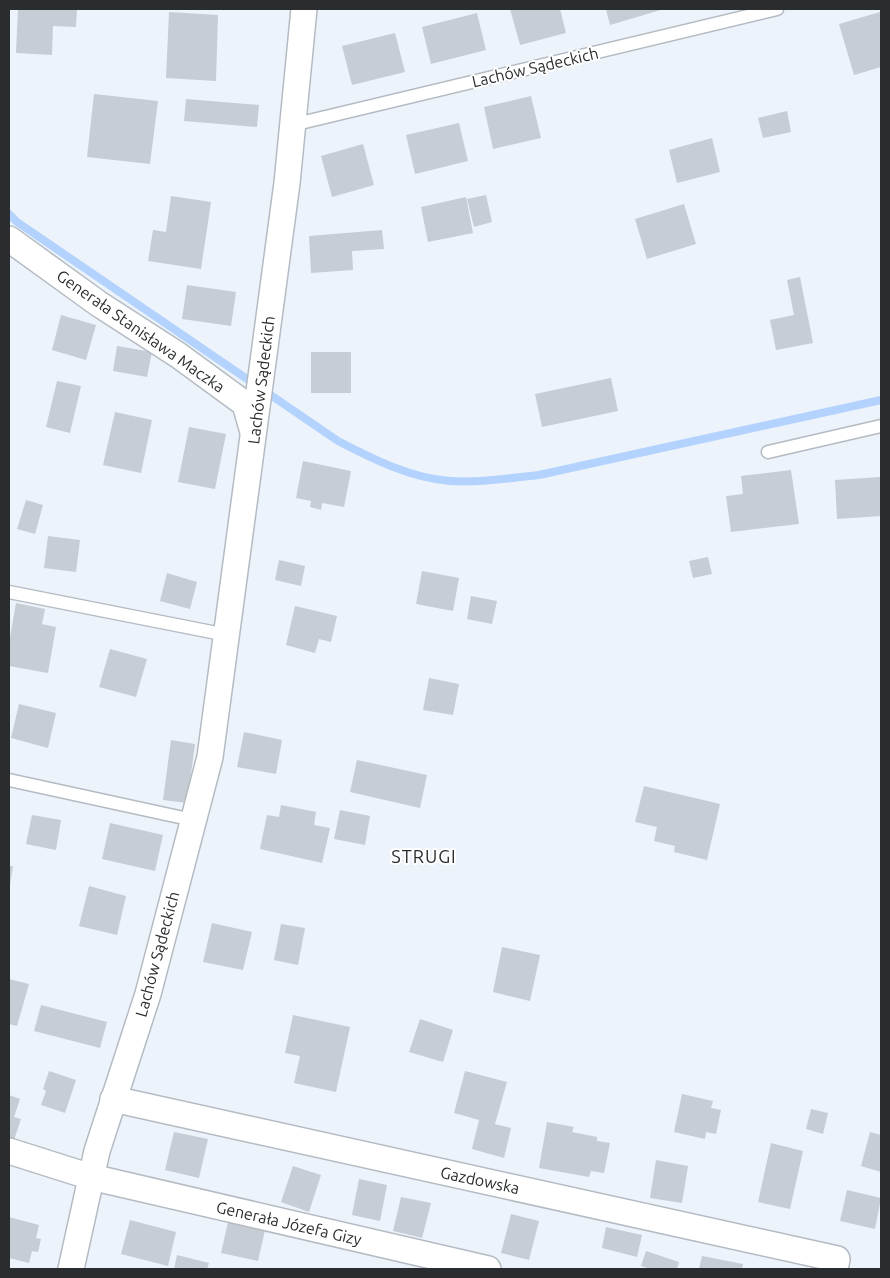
<svg xmlns="http://www.w3.org/2000/svg" width="890" height="1278" font-family="Ubuntu,sans-serif">
	<style>
		.lines { fill: none; stroke-linecap: round; stroke-linejoin: round }
		.stream { stroke: #b3d2fd; stroke-width: 8 }
		.building { fill: #c6cdd4 }
		.lane-casing { stroke: #b4bbc2; stroke-width: 15 }
		.street-casing { stroke: #b4bbc2; stroke-width: 28 }
		.lane { stroke: #fff; stroke-width: 12 }
		.street { stroke: #fff; stroke-width: 25 }
		.labels { text-anchor: middle; stroke-width: 4; stroke-linejoin: round; paint-order: stroke }
		.street-label { font-size: 16px; fill: #2a2d2f; stroke: #fff }
		.neighbourhood-label { font-size: 18px; letter-spacing: 1px; fill: #2a2d2f; stroke: #fff }
	</style>
	<rect width="100%" height="100%" fill="#ecf3fa"/>
	<g class="lines">
		<path class="stream" d="M9 214 17 222 338 441C373 459 410 478 450 481 480 483 509 478 539 475L881 400"/>
	</g>
	<g class="building">
		<path d="M18 9H77L76 27 53 26 52 55 16 53Z"/>
		<path d="M510 9H560L566 33 520 45Z"/>
		<path d="M606 9H664L610 25Z"/>
		<path d="M169 12 218 15 216 81 166 78Z"/>
		<path d="M880 12 881 67 854 75 839 24Z"/>
		<path d="M477 13 486 50 431 64 422 27Z"/>
		<path d="M395 33 405 72 352 85 342 46Z"/>
		<path d="M94 94 158 101 150 164 87 157Z"/>
		<path d="M531 96 541 138 493 149 484 107Z"/>
		<path d="M186 99 259 105 257 127 184 121Z"/>
		<path d="M787 111 791 132 763 138 758 118Z"/>
		<path d="M459 123 468 161 415 174 406 135Z"/>
		<path d="M712 138 720 172 677 183 669 150Z"/>
		<path d="M363 144 374 185 332 197 321 156Z"/>
		<path d="M486 195 492 222 474 227 467 199Z"/>
		<path d="M171 196 211 202 201 269 148 261 153 230 166 232Z"/>
		<path d="M466 197 473 233 428 242 421 207Z"/>
		<path d="M684 204 696 244 647 259 635 219Z"/>
		<path d="M382 230 384 249 352 251 353 270 311 273 309 236Z"/>
		<path d="M800 277 813 343 776 350 770 320 794 315 787 280Z"/>
		<path d="M187 285 236 292 231 326 182 319Z"/>
		<path d="M61 315 96 325 86 360 52 350Z"/>
		<path d="M117 346 152 352 147 377 113 371Z"/>
		<rect x="311" y="352" width="40" height="41"/>
		<path d="M611 378 618 411 542 427 535 394Z"/>
		<path d="M57 381 81 386 70 433 46 427Z"/>
		<path d="M115 412 152 420 141 473 103 465Z"/>
		<path d="M189 427 226 434 215 489 178 482Z"/>
		<path d="M303 461 351 471 344 507 322 503 321 510 310 507 311 501 296 498Z"/>
		<path d="M791 470 799 524 731 532 726 496 743 494 741 476Z"/>
		<path d="M880 477 881 516 837 519 835 480Z"/>
		<path d="M26 500 43 505 35 534 17 529Z"/>
		<path d="M48 536 80 540 76 572 44 568Z"/>
		<path d="M708 557 712 574 693 578 689 561Z"/>
		<path d="M279 560 305 566 301 586 275 580Z"/>
		<path d="M422 571 459 578 453 611 416 604Z"/>
		<path d="M167 573 197 582 190 609 160 601Z"/>
		<path d="M471 596 497 601 492 624 467 619Z"/>
		<path d="M16 603 45 609 42 624 56 627 48 673 9 666V643Z"/>
		<path d="M295 606 337 616 331 642 319 639 315 653 286 645Z"/>
		<path d="M110 649 147 659 136 697 99 687Z"/>
		<path d="M429 678 459 684 453 715 423 710Z"/>
		<path d="M19 704 56 713 48 748 11 738Z"/>
		<path d="M244 732 282 740 276 774 237 767Z"/>
		<path d="M171 740 195 744 187 803 163 800Z"/>
		<path d="M357 760 427 775 420 808 350 792Z"/>
		<path d="M644 786 720 804 707 860 674 852 675 846 654 841 657 827 635 822Z"/>
		<path d="M281 805 316 812 314 825 330 828 322 863 260 849 267 815 279 817Z"/>
		<path d="M340 810 370 816 365 845 334 839Z"/>
		<path d="M32 815 61 820 56 850 26 844Z"/>
		<path d="M110 823 163 835 155 871 102 859Z"/>
		<path d="M9 866H13L10 885H9Z"/>
		<path d="M89 886 126 896 117 935 79 926Z"/>
		<path d="M212 923 252 932 243 970 203 962Z"/>
		<path d="M281 924 305 928 298 965 274 960Z"/>
		<path d="M502 947 540 955 530 1001 493 992Z"/>
		<path d="M9 979 29 984 17 1026 9 1024Z"/>
		<path d="M41 1005 107 1022 100 1048 34 1031Z"/>
		<path d="M293 1015 350 1027 336 1092 294 1083 300 1056 285 1053Z"/>
		<path d="M420 1019 453 1030 443 1062 409 1052Z"/>
		<path d="M49 1071 76 1080 65 1113 41 1105 46 1091 43 1089Z"/>
		<path d="M465 1071 507 1082 495 1124 511 1128 504 1158 472 1149 479 1120 454 1113Z"/>
		<path d="M682 1094 713 1101 711 1108 721 1110 716 1134 706 1132 705 1139 674 1132Z"/>
		<path d="M9 1095 20 1099 14 1117 21 1119 14 1140 9 1138Z"/>
		<path d="M811 1109 828 1113 823 1134 806 1129Z"/>
		<path d="M547 1122 574 1127 572 1132 597 1137V1141L610 1143 604 1173 591 1171 589 1177 539 1168Z"/>
		<path d="M174 1132 208 1139 199 1178 165 1170Z"/>
		<path d="M870 1132 881 1135V1172L861 1166Z"/>
		<path d="M771 1143 803 1151 790 1209 758 1202Z"/>
		<path d="M656 1160 688 1166 682 1203 650 1198Z"/>
		<path d="M293 1166 321 1175 309 1212 281 1202Z"/>
		<path d="M359 1179 387 1185 380 1221 352 1215Z"/>
		<path d="M847 1190 881 1198 875 1229 840 1221Z"/>
		<path d="M401 1197 431 1203 422 1238 393 1231Z"/>
		<path d="M511 1214 539 1221 529 1260 501 1253Z"/>
		<path d="M9 1217 39 1225 36 1238 41 1239 38 1252 32 1251 29 1263 9 1258Z"/>
		<path d="M130 1220 176 1232 168 1266 121 1254Z"/>
		<path d="M228 1222 265 1230 258 1261 221 1253Z"/>
		<path d="M606 1227 642 1235 637 1257 602 1248Z"/>
		<path d="M646 1251 679 1262 677 1269H651L641 1266Z"/>
		<path d="M177 1255 209 1263 207 1269H174Z"/>
		<path d="M702 1256 743 1264 742 1269H699Z"/>
	</g>
	<g class="lines">
		<defs>
			<g id="lane">
				<path d="M292 125 777 9"/>
				<path d="M768 452 881 426"/>
				<path d="M9 592 227 635"/>
				<path d="M9 780 193 820"/>
			</g>
			<g id="street">
				<path d="M9 239 99 304 178 355 245 404 253 432"/>
				<path d="M113 1099 837 1259 835 1269"/>
				<path d="M9 1151 91 1177 488 1269"/>
				<path d="M71 1269 97 1151 148 994 210 757 287 183 304 9"/>
			</g>
		</defs>
		<use href="#lane" class="lane-casing"/>
		<use href="#street" class="street-casing"/>
		<use href="#lane" class="lane"/>
		<use href="#street" class="street"/>
	</g>
	<g class="labels">
		<g class="street-label">
			<text transform="translate(535 67) rotate(-13)" y="6">Lachów Sądeckich</text>
			<text transform="translate(141 331) rotate(35)" y="6">Generała Stanisława Maczka</text>
			<text transform="translate(261 380) rotate(-83)" y="6">Lachów Sądeckich</text>
			<text transform="translate(157 954) rotate(-75)" y="6">Lachów Sądeckich</text>
			<text transform="translate(480 1180) rotate(12)" y="6">Gazdowska</text>
			<text transform="translate(289 1223) rotate(13)" y="6">Generała Józefa Gizy</text>
		</g>
		<g class="neighbourhood-label">
			<text x="424" y="863">STRUGI</text>
		</g>
	</g>
	<rect width="890" height="1278" fill="none" stroke="#2a2d2f" stroke-width="20"/>
</svg>
